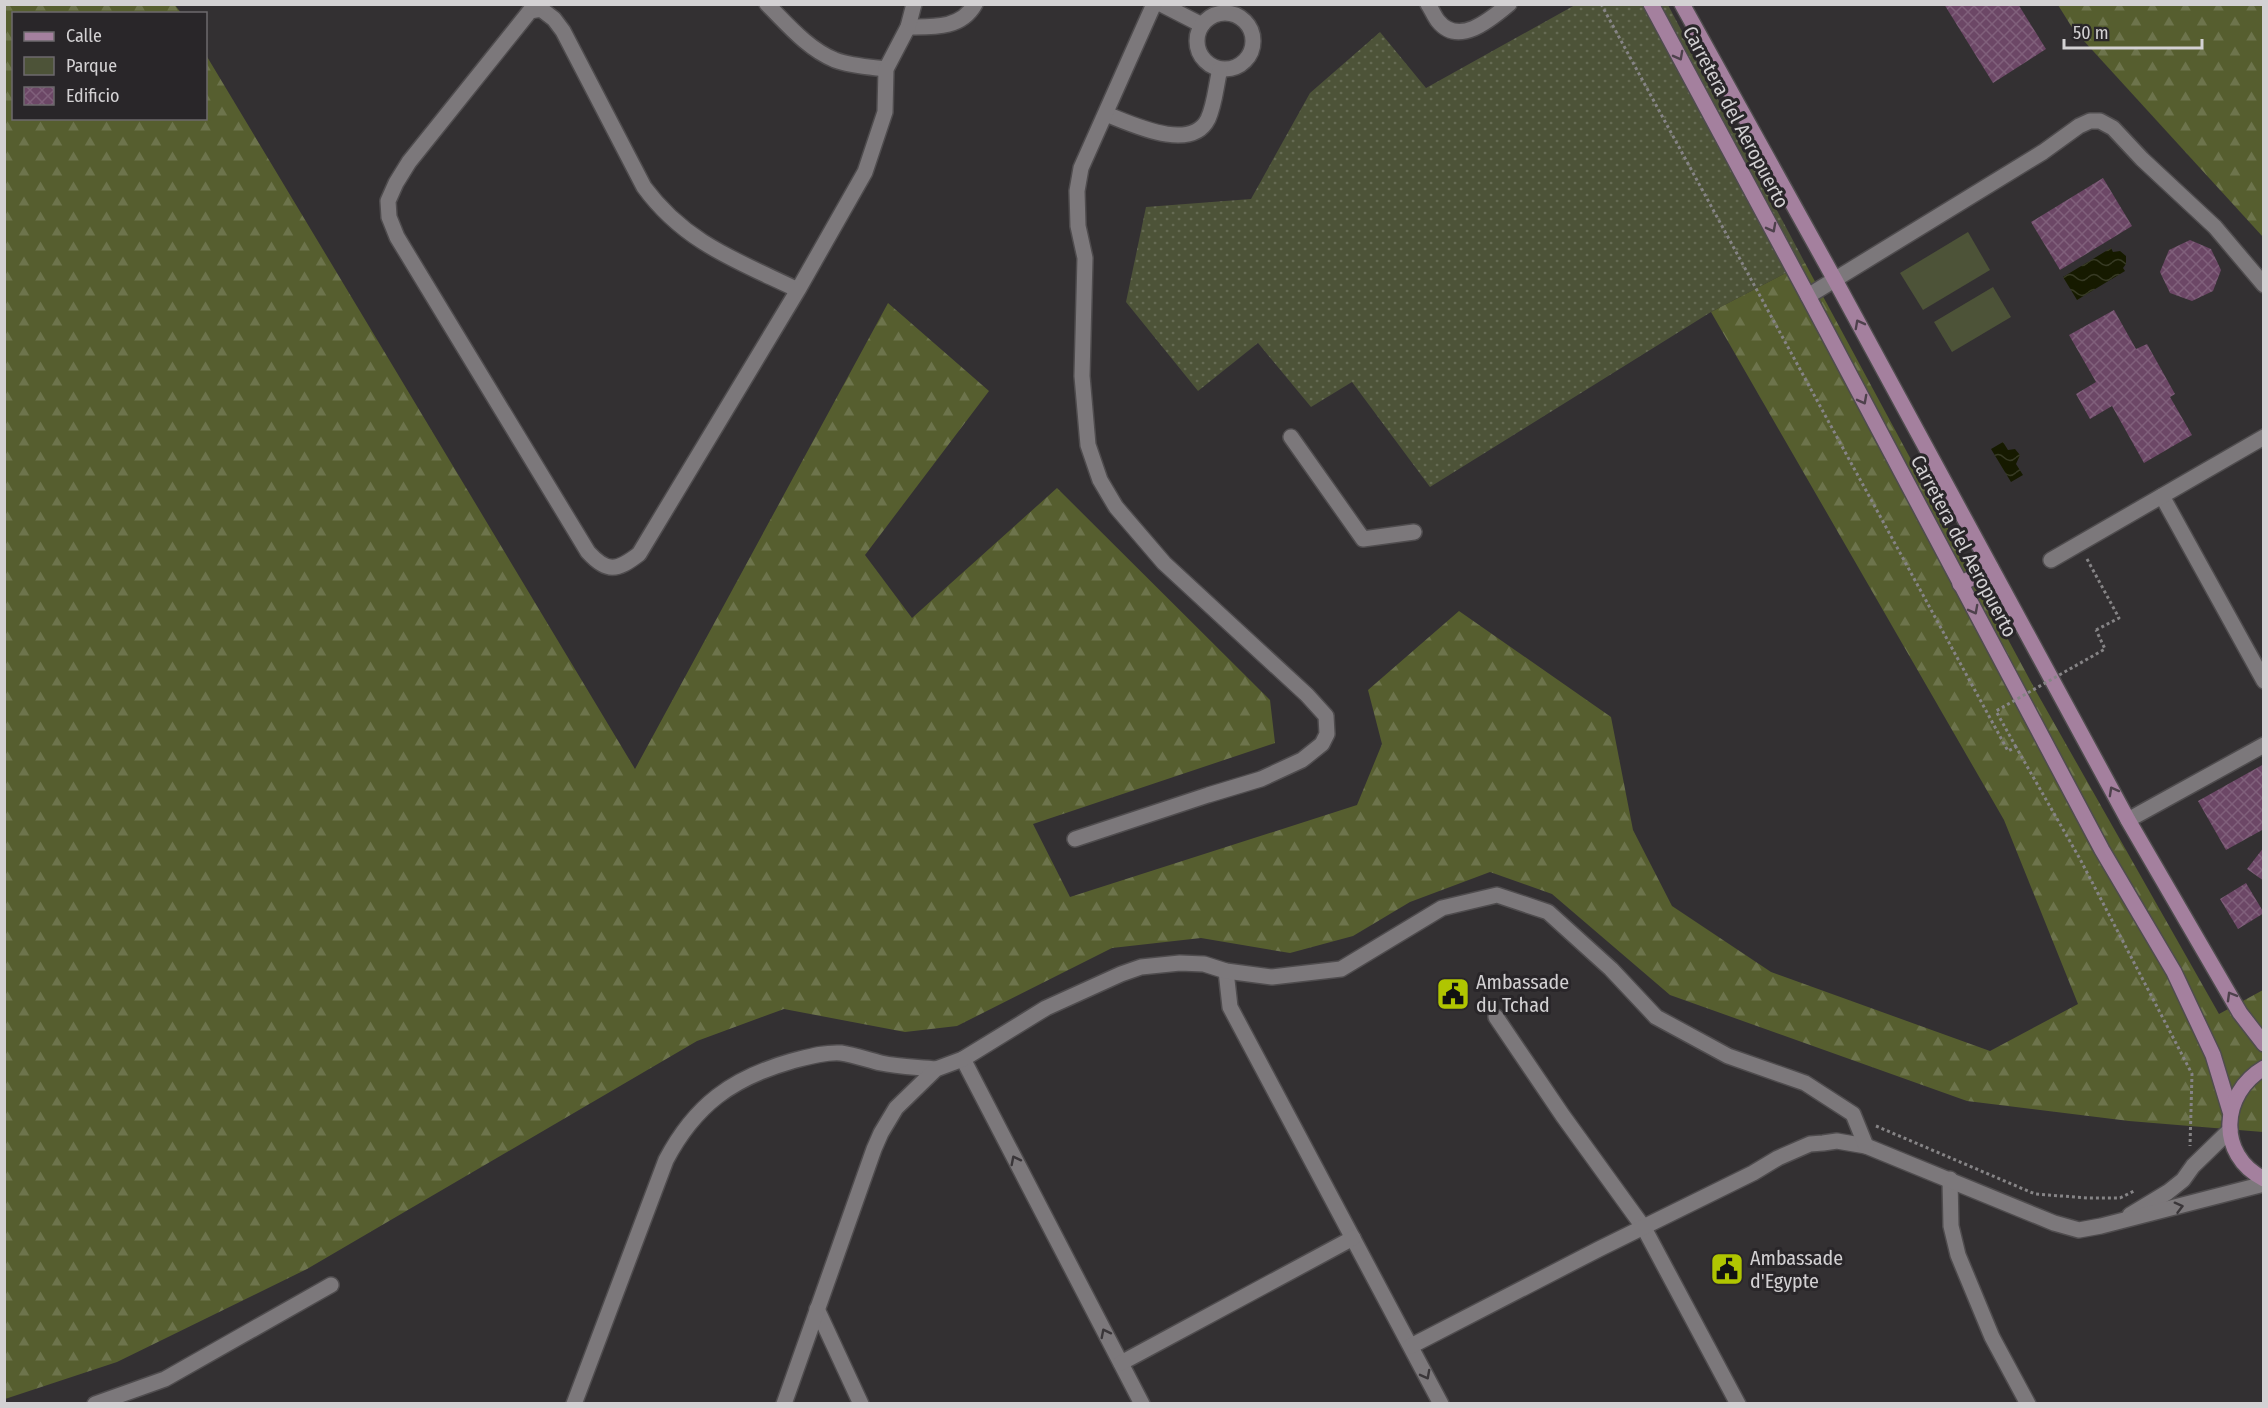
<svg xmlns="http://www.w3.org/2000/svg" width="2268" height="1408" font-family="'Fira Sans Condensed',sans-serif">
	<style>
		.grass { fill: url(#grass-dots) }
		.forest { fill: url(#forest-firs) }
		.park { fill: #4d5338 }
		.water { fill: url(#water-waves) }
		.building { fill: url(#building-cross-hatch) }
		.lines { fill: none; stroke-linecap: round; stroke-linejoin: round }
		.minor-casing { stroke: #4f4c4e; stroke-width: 18 }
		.major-casing { stroke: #4f4c4e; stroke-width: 18 }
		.path { stroke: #868486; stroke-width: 3; stroke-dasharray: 3 3; stroke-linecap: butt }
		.minor { stroke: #7c787b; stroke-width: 15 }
		.major { stroke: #a4809e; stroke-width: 15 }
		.path-bridge { stroke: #868486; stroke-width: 3; stroke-dasharray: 3 3; stroke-linecap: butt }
		.oneway { stroke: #4e414c }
		.oneway2 { stroke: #3a3639 }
		.labels { text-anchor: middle; stroke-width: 6; stroke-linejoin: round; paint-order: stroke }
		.street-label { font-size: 20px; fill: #d3d1d3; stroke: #292629 }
		.poi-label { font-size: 20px; fill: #d3d1d3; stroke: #292629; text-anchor: start }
	</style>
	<defs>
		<pattern id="grass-dots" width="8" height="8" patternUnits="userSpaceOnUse" patternTransform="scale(1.5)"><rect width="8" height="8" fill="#4d5338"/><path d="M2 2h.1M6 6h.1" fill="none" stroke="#666b54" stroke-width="1.8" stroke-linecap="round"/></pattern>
		<pattern id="forest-firs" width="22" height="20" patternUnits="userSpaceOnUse" patternTransform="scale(1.5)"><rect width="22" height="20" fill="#565e2f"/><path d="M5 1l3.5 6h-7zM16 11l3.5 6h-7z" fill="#6d744c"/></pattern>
		<pattern id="water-waves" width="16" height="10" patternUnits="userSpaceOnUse" patternTransform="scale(1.5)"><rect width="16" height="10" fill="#161a00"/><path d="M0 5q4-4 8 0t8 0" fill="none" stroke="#373a24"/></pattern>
		<pattern id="building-cross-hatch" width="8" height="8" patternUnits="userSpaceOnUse" patternTransform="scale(1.5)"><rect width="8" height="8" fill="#6c4766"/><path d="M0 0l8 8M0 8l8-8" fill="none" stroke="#80607b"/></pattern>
	</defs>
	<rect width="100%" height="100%" fill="#333032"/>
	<path class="grass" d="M1575 5H1668L1805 263 1711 312 1430 487 1352 382 1311 407 1258 343 1198 391 1126 302 1146 207 1251 199 1310 93 1380 32 1426 88Z"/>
	<g class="forest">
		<path d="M4 5H175L181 13 14 14V118H206V55L635 769 888 303 989 391 865 555 912 618 1057 488 1270 700 1275 743 1033 824 1070 897 1357 805 1382 744 1368 690 1459 611 1611 717 1633 830 1672 906 1771 972 1990 1051 2078 1004 2004 820 1711 312 1805 263 2037 693 2219 1014 2263 990V1132L2129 1121 1967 1101 1670 995 1552 894 1490 872 1410 902 1353 936 1290 953 1201 938 1112 948 957 1026 905 1032 784 1009 697 1041 307 1269 117 1362 5 1399Z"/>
		<path d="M2058 5H2263V237L2073 29Z"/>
	</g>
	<g class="park">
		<path d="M1968 232 1990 270 1923 310 1900 273Z"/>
		<path d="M1993 287 2011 317 1952 352 1934 322Z"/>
	</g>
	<g class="water">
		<path d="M2111 248 2113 252 2120 251 2126 256V264L2123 268 2125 271 2077 300 2063 277Z"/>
		<path d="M2003 442 2008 450 2015 449 2020 455 2016 464 2023 475 2011 482 1991 449Z"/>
	</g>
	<g class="building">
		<path d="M1944 4H2018L2046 49 1993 83Z"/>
		<path d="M2103 178 2132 226 2060 270 2031 222Z"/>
		<path d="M2190 240 2211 249 2221 270 2213 291 2192 301 2170 293 2160 272 2169 250Z"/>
		<path d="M2114 310 2136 349 2147 344 2175 394 2170 397 2192 435 2144 463 2112 406 2090 419 2076 394 2096 382 2069 335Z"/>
		<path d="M2264 764V829L2226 850 2198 801Z"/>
		<path d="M2264 847V881L2247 869Z"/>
		<path d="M2246 883 2264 913 2238 929 2220 899Z"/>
	</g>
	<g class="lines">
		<defs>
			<g id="minor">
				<path d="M767 4C788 25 808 49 835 60 851 66 869 67 886 69"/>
				<path d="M1161 4 1202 25"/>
				<path d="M1428 4C1432 10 1434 16 1438 21 1459 47 1491 19 1509 4"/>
				<circle cx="1225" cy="41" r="28"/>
				<path d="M908 27C933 27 961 29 975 4"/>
				<path d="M1106 114C1132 124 1191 153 1208 119 1215 104 1216 85 1220 69"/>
				<path d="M798 290C738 261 685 243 644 187L563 31 554 19 541 9 530 11 409 162 396 183 388 201 389 217 397 237 588 552C607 573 617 571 639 554L798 290 865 172 885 112 886 69 908 27 914 4"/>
				<path d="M1808 296 2043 152 2079 126 2090 121H2100L2113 128 2142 159 2215 227 2264 285"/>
				<path d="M1291 437 1363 539 1414 532"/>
				<path d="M2162 496 2264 681"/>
				<path d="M2051 560 2264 437"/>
				<path d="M2128 820 2264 745"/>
				<path d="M1075 839 1208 795 1261 779 1302 760 1322 744 1327 734 1326 716 1307 695 1164 563 1116 507 1100 480 1088 445 1082 376 1085 258 1078 226 1077 191 1081 168 1154 4"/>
				<path d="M1226 971 1230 1007 1441 1404"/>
				<path d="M1496 1017 1563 1116 1644 1228 1738 1404"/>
				<path d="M963 1059 1142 1404"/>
				<path d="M1950 1179 1951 1226 1958 1255 1992 1337 2028 1404"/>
				<path d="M2130 1215 2168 1192 2183 1180 2193 1166 2230 1130"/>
				<path d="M817 1309 861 1404"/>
				<path d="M1411 1346 1599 1249 1753 1173 1778 1158 1810 1144 1823 1143 1837 1141 1866 1146 2054 1223 2079 1230 2101 1226 2264 1184"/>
				<path d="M1121 1363 1353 1238"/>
				<path d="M95 1404 165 1379 331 1285"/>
				<path d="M574 1404 666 1160C695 1105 732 1078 792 1061 808 1057 824 1052 841 1053 855 1055 868 1060 881 1063 899 1067 918 1067 936 1069"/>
				<path d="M784 1404 874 1149 881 1133 896 1108 936 1069 963 1059 1046 1008 1121 974 1141 967 1180 963 1204 964 1226 971 1272 977 1341 969 1442 908 1497 895 1548 912 1611 969 1656 1017 1728 1056 1805 1083 1853 1114 1866 1146"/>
			</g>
			<g id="major">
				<path d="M1651 4 1808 296 2102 850 2174 972 2213 1055 2230 1111"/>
				<path d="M1682 4 1835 280 2128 820 2240 1013 2264 1044"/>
				<path d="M1960 584 1991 568"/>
				<path d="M2264 1068C2221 1093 2216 1155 2264 1179"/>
			</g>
		</defs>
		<use href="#minor" class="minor-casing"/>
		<use href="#major" class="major-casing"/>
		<g class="path">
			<path d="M1601 4 2008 751 2016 747 2080 859 2178 1047 2192 1074 2190 1146"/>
			<path d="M2087 559 2119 618 2096 630"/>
			<path d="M1876 1126 2035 1194 2088 1198H2120L2136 1190"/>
		</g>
		<use href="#minor" class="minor"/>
		<use href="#major" class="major"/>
		<path class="path-bridge" d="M2016 747 1996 711 2105 649 2096 630"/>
	</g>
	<defs><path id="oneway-chevron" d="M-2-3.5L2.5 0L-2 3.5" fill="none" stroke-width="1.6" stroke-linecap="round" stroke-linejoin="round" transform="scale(1.5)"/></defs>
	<g class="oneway">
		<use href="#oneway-chevron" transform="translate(1679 56) rotate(62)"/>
		<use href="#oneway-chevron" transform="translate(1772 228) rotate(62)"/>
		<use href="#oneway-chevron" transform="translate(1859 324) rotate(-118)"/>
		<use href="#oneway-chevron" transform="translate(1863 400) rotate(62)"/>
		<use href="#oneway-chevron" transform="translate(1974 610) rotate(62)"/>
		<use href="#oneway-chevron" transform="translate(2113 791) rotate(-119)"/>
		<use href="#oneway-chevron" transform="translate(2231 996) rotate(-120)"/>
	</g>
	<g class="oneway2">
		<use href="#oneway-chevron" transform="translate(1015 1160) rotate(-117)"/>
		<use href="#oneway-chevron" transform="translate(2179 1207) rotate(-15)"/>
		<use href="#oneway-chevron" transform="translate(1105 1333) rotate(-117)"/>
		<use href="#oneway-chevron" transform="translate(1426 1375) rotate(62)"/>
	</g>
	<defs>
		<symbol id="civic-square" viewBox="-11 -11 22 22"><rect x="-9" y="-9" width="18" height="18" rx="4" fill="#b0c501" stroke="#292629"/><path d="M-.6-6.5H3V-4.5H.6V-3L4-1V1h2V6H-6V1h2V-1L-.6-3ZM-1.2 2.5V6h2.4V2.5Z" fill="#111"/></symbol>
	</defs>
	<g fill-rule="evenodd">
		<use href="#civic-square" x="1434" y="975" width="38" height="38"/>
		<use href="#civic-square" x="1708" y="1250" width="38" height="38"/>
	</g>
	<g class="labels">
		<g class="street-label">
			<text transform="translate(1736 117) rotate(62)" y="7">Carretera del Aeropuerto</text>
			<text transform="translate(1964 546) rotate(62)" y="7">Carretera del Aeropuerto</text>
		</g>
		<g class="poi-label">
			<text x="1476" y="989">Ambassade<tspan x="1476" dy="23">du Tchad</tspan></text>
			<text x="1750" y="1265">Ambassade<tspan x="1750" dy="23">d'Egypte</tspan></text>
		</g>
	</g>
	<rect width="2268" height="1408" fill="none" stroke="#d3d1d3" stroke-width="12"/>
	<rect x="12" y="12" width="195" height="108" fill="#292629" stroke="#6d6a6d" stroke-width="1.5"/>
	<rect x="24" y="32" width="30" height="9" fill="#a4809e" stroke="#6d6a6d" stroke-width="1.5"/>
	<text x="66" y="42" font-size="18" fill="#d3d1d3">Calle</text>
	<rect x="24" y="57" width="30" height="18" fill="#4d5338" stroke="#6d6a6d" stroke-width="1.5"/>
	<text x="66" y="72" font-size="18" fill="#d3d1d3">Parque</text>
	<rect x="24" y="87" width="30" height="18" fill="url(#building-cross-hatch)" stroke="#6d6a6d" stroke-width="1.5"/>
	<text x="66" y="102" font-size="18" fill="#d3d1d3">Edificio</text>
	<path d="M2064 39v9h138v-9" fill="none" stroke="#d3d1d3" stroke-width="3"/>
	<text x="2073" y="39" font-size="18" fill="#d3d1d3" stroke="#292629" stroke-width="4.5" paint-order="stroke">50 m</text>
</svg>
